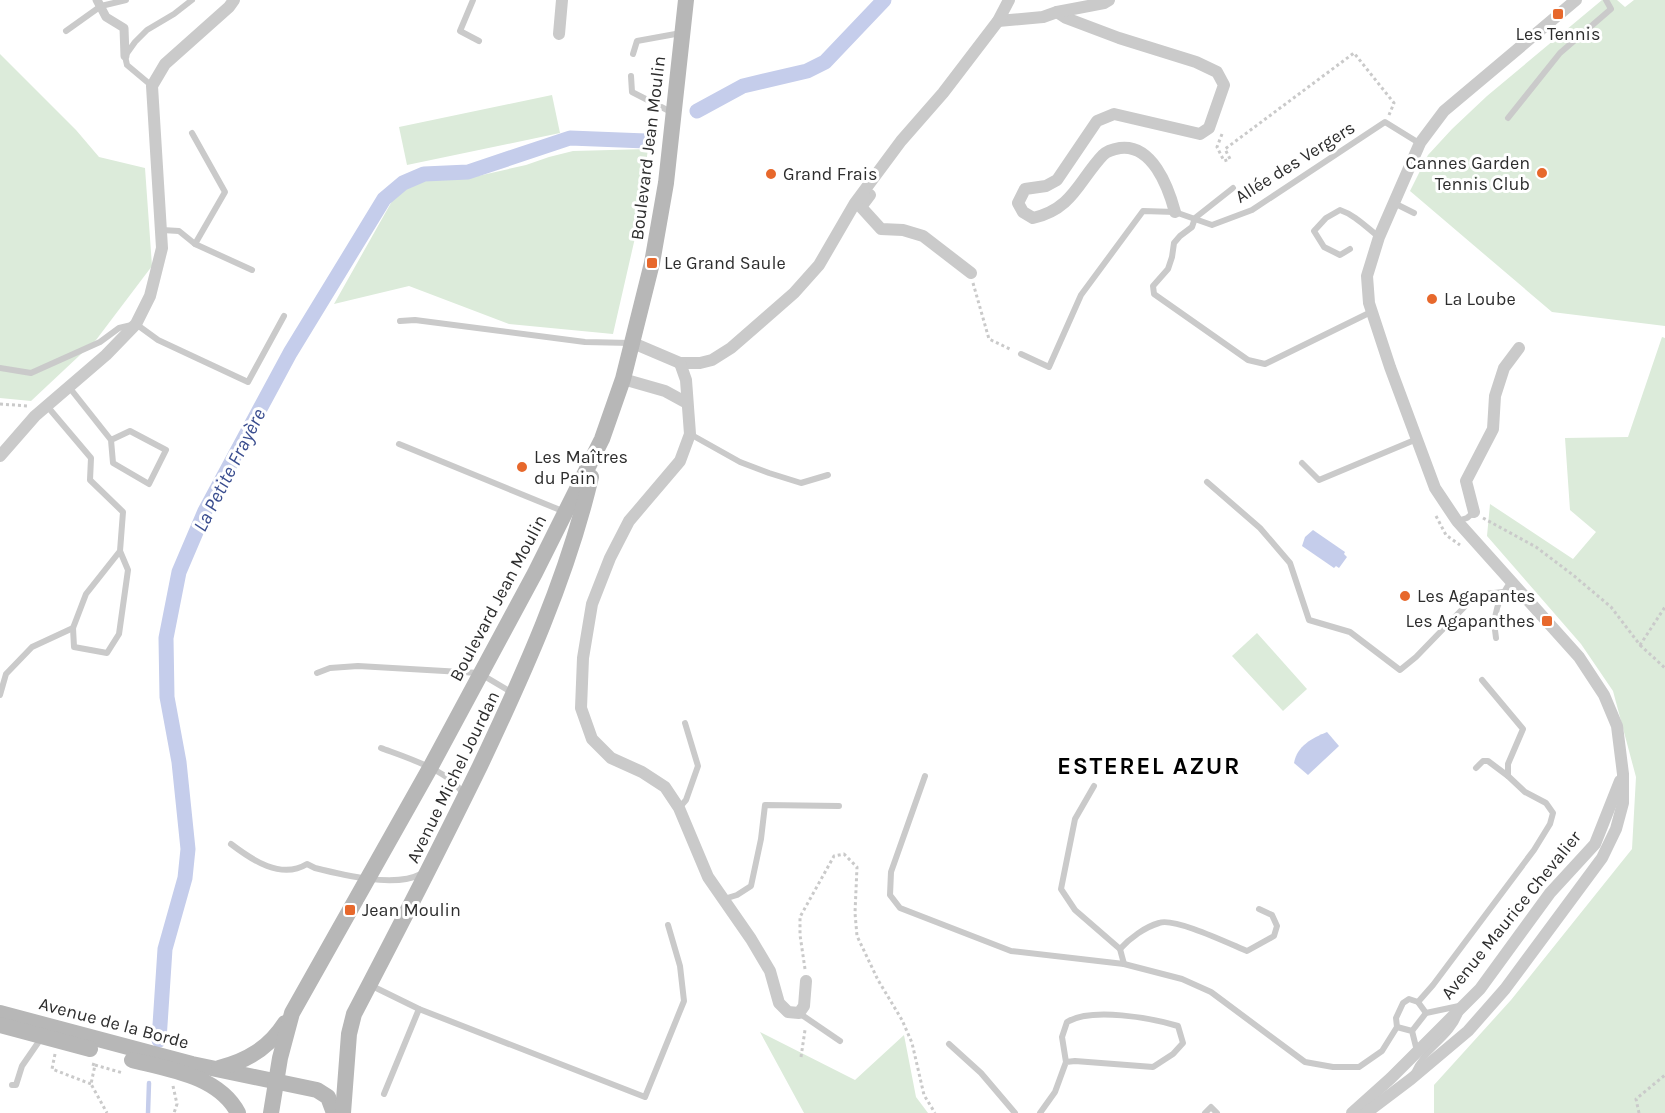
<svg xmlns="http://www.w3.org/2000/svg" width="1665" height="1113" font-family="Karla,sans-serif">
	<style>
		.green { fill: #dcebda }
		.water { fill: #c5cdeb }
		.lines { fill: none; stroke-linecap: round; stroke-linejoin: round }
		.stream { stroke: #c5cdeb; stroke-width: 4.5 }
		.canal { stroke: #c5cdeb; stroke-width: 15 }
		.path { stroke: #cacaca; stroke-width: 3; stroke-dasharray: 3 3; stroke-linecap: butt }
		.service { stroke: #cacaca; stroke-width: 6 }
		.pedestrian { stroke: #cacaca; stroke-width: 9 }
		.minor { stroke: #cacaca; stroke-width: 12 }
		.secondary { stroke: #b7b7b7; stroke-width: 16 }
		.poi-dot { fill: #e7682c; stroke: #fff; stroke-width: 2 }
		.labels { text-anchor: middle; stroke-width: 6; stroke-linejoin: round; paint-order: stroke }
		.poi-label { font-size: 18px; fill: #2d2d2d; stroke: #fff; text-anchor: start }
		.street-label { font-size: 18px; fill: #2d2d2d; stroke: #fff }
		.water-label { font-size: 20px; font-style: italic; fill: #3a4d8f; stroke: #fff }
		.district-label { font-size: 24px; font-weight: bold; letter-spacing: 1.5px; fill: #000; stroke: #fff }
	</style>
	<rect width="100%" height="100%" fill="#fff"/>
	<g class="green">
		<path d="M1602 0H1617L1625 7 1634 0H1665V326L1552 312 1410 191 1428 155 1452 129 1487 96Z"/>
		<path d="M0 54 76 130 99 157 145 168 152 266 96 340 31 401 0 398Z"/>
		<path d="M552 95 560 133 407 165 399 127Z"/>
		<path d="M648 149 637 229 613 334 509 324 409 286 334 304 396 194 408 184 427 180 469 178 526 165 549 157 573 151Z"/>
		<path d="M1662 337 1665 338V1113H1434V1085L1511 1000 1632 849 1636 777 1613 691 1581 644 1487 536 1490 504 1573 559 1596 532 1570 510 1565 438 1628 437Z"/>
		<path d="M1257 633 1307 689 1283 711 1232 656Z"/>
		<path d="M760 1032 855 1080 904 1035 916 1097 928 1113H804Z"/>
	</g>
	<g class="water">
		<path d="M1313 530 1345 552 1344 554 1347 557 1339 568 1336 566 1334 568 1302 546 1305 537Z"/>
		<path d="M1327 732 1339 746 1308 775 1294 763C1297 746 1312 738 1327 732Z"/>
	</g>
	<g class="lines">
		<path class="stream" d="M148 1113 149 1083"/>
		<g class="canal">
			<path d="M697 111 743 86 807 71 825 62 884 0"/>
			<path d="M159 1040 165 949 185 878 188 849 179 762 167 697 166 638 179 572 205 511 290 353 384 199 403 183 424 174 468 172 570 138 646 141"/>
		</g>
		<g class="path">
			<path d="M1222 134 1217 147 1224 161 1230 159 1225 149 1354 53 1394 103 1389 115"/>
			<path d="M973 283 989 339 1012 350"/>
			<path d="M0 404 28 406"/>
			<path d="M1436 516 1446 535 1460 545"/>
			<path d="M1483 518 1536 547 1573 575 1611 607 1640 645 1665 607"/>
			<path d="M1640 645 1665 668"/>
			<path d="M805 969 800 935V917L834 856 844 854 857 867 855 913 857 936 878 980 902 1020 912 1043 924 1095 935 1113"/>
			<path d="M55 1054 52 1069 91 1084"/>
			<path d="M801 1057 805 1030"/>
			<path d="M92 1064 95 1065 91 1084 107 1113"/>
			<path d="M95 1065 123 1073"/>
			<path d="M173 1086 177 1104 174 1113"/>
			<path d="M1639 1113 1636 1099 1665 1075"/>
		</g>
		<g class="service">
			<path d="M473 0 460 31 479 41"/>
			<path d="M66 31 101 6 126 0"/>
			<path d="M633 54 637 41 681 33"/>
			<path d="M631 76 632 92 673 113"/>
			<path d="M152 86 127 65 125 56 135 42 147 30 174 14 192 0"/>
			<path d="M1508 118 1560 53 1611 9 1606 0"/>
			<path d="M192 133 225 192 195 244"/>
			<path d="M1233 188 1195 218 1192 227 1180 236 1174 243 1172 257 1168 269 1153 286 1154 294 1248 360 1265 364 1371 312"/>
			<path d="M1394 203 1414 213"/>
			<path d="M162 230 179 231 195 244 252 270"/>
			<path d="M1350 249 1340 255 1324 247 1314 231 1326 218 1340 210C1355 215 1366 227 1379 237"/>
			<path d="M400 321 415 320 585 342 631 343"/>
			<path d="M1021 354 1049 367 1081 295 1143 211 1175 212 1212 225 1252 210 1385 122 1419 143"/>
			<path d="M0 368 31 373 100 342 119 328 136 324 158 340 248 382 284 316"/>
			<path d="M69 387 111 440 113 463 149 484 166 450 130 431 111 440"/>
			<path d="M47 406 91 458 90 480 123 512 120 551 86 594 73 628 74 647 107 653 119 634 128 570 120 551"/>
			<path d="M690 434 740 462 769 473 801 483 828 475"/>
			<path d="M399 444 565 512"/>
			<path d="M1302 463 1319 480 1417 439"/>
			<path d="M1207 482 1260 528 1290 563 1309 620 1350 632 1400 670 1416 657 1476 595 1503 592"/>
			<path d="M1457 521 1467 518 1474 512"/>
			<path d="M1496 638C1492 615 1498 599 1512 580"/>
			<path d="M317 673 330 668 358 666 479 673 511 692"/>
			<path d="M0 695 6 674 32 647 73 628"/>
			<path d="M381 748C405 757 451 771 463 794"/>
			<path d="M1476 768 1483 761H1488L1508 776"/>
			<path d="M925 776 891 872 890 895 900 908 1011 951 1124 964 1182 979 1211 992 1305 1062 1333 1067H1359L1382 1051 1397 1027 1396 1018 1403 1003 1409 999 1418 1002 1426 1013"/>
			<path d="M1094 786 1075 819 1061 889 1075 910 1120 949 1124 964"/>
			<path d="M679 808 686 800 698 766 685 723"/>
			<path d="M231 844C252 860 281 880 307 864L315 868C343 875 395 888 421 874"/>
			<path d="M724 899 737 895 751 886 761 839 765 805 839 806"/>
			<path d="M1120 949C1130 938 1145 927 1159 923 1174 917 1230 944 1247 951L1274 936 1277 926 1272 915 1259 909"/>
			<path d="M370 985 419 1009 645 1097 684 1001 680 966 668 925"/>
			<path d="M1418 1002 1433 985 1534 850 1550 824 1553 813 1546 803 1525 792 1508 776V764L1523 729 1482 680"/>
			<path d="M799 1013 840 1041"/>
			<path d="M1397 1027 1412 1031 1417 1051"/>
			<path d="M1412 1031 1426 1013 1459 1006"/>
			<path d="M949 1044 981 1073 1015 1113"/>
			<path d="M1414 1073C1424 1049 1451 1038 1460 1013"/>
			<path d="M12 1085H16L22 1066 42 1037"/>
			<path d="M384 1094 419 1009"/>
			<path d="M1040 1113 1055 1092 1066 1062 1062 1037 1067 1022C1092 1007 1151 1018 1178 1026L1183 1043 1173 1054 1153 1067 1075 1061 1066 1062"/>
			<path d="M1205 1113 1211 1107 1217 1113"/>
		</g>
		<path class="pedestrian" d="M97 0 106 17 124 28 125 56"/>
		<g class="minor">
			<path d="M1057 12 1066 18 1119 38 1196 62 1217 72 1224 85 1209 128 1200 134 1114 114 1097 121 1057 180 1046 186 1025 189 1018 203 1023 212 1033 218C1073 209 1079 180 1103 155 1107 151 1114 149 1120 148 1152 144 1168 186 1175 212"/>
			<path d="M998 21 1043 17 1057 12 1104 3 1109 0"/>
			<path d="M559 34 562 0"/>
			<path d="M870 195 861 207 881 229 903 230 923 236 971 273"/>
			<path d="M633 343 680 363H700L712 360 731 348 794 293 819 265 855 203 901 141 943 93 998 21 1009 0"/>
			<path d="M680 363 686 380 690 434 680 461 629 521 610 558 592 604 583 658 581 708 592 739 611 758 642 772 665 787 679 808 708 877 751 939 770 971 779 1003 788 1012 799 1013 804 1006 806 981"/>
			<path d="M623 379 665 391 687 403"/>
			<path d="M0 456 35 416 106 355 136 324 150 296 162 248 152 86 165 64 229 7 234 0"/>
			<path d="M1474 512 1466 481 1493 429 1495 396 1504 368 1519 348"/>
			<path d="M1352 1113 1391 1078 1480 989 1550 893 1595 844 1620 781"/>
			<path d="M1366 1113 1411 1079 1468 1031 1505 989 1602 858 1616 829 1623 803V774L1617 726 1604 695 1579 657 1457 521 1435 488 1390 367 1369 303 1367 276 1379 237 1420 143 1444 111 1576 0"/>
		</g>
		<g class="secondary">
			<path d="M0 1013 192 1064 317 1090 328 1097 334 1113"/>
			<path d="M0 1025 90 1049"/>
			<path d="M132 1060C168 1069 219 1076 238 1113"/>
			<path d="M219 1068C247 1061 269 1048 285 1023"/>
			<path d="M271 1113 280 1058 292 1013 430 768 535 573 602 439 623 379 652 263 666 183 686 0"/>
			<path d="M343 1113 349 1034 354 1014C397 932 439 850 480 766 524 673 567 578 591 477"/>
		</g>
	</g>
	<g class="poi-dot">
		<rect x="1552" y="8" width="12" height="12" rx="3"/>
		<circle cx="1542" cy="173" r="6"/>
		<circle cx="771" cy="174" r="6"/>
		<rect x="646" y="257" width="12" height="12" rx="3"/>
		<circle cx="1432" cy="299" r="6"/>
		<circle cx="522" cy="467" r="6"/>
		<circle cx="1405" cy="596" r="6"/>
		<rect x="1541" y="615" width="12" height="12" rx="3"/>
		<rect x="344" y="904" width="12" height="12" rx="3"/>
	</g>
	<g class="labels">
		<g class="poi-label">
			<text x="1558" y="40" text-anchor="middle">Les Tennis</text>
			<text x="1530" y="169" text-anchor="end">Cannes Garden<tspan x="1530" dy="21">Tennis Club</tspan></text>
			<text x="783" y="180">Grand Frais</text>
			<text x="664" y="269">Le Grand Saule</text>
			<text x="1444" y="305">La Loube</text>
			<text x="534" y="463">Les Maîtres<tspan x="534" dy="21">du Pain</tspan></text>
			<text x="1417" y="602">Les Agapantes</text>
			<text x="1535" y="627" text-anchor="end">Les Agapanthes</text>
			<text x="362" y="916">Jean Moulin</text>
		</g>
		<g class="street-label">
			<text transform="translate(648 148) rotate(-83)" y="6">Boulevard Jean Moulin</text>
			<text transform="translate(1295 162) rotate(-32)" y="6">Allée des Vergers</text>
			<text transform="translate(498 598) rotate(-62)" y="6">Boulevard Jean Moulin</text>
			<text transform="translate(453 777) rotate(-64)" y="6">Avenue Michel Jourdan</text>
			<text transform="translate(1511 915) rotate(-51)" y="6">Avenue Maurice Chevalier</text>
			<text transform="translate(114 1023) rotate(15)" y="6">Avenue de la Borde</text>
		</g>
		<g class="water-label">
			<text transform="translate(229 470) rotate(-63)" y="7">La Petite Frayère</text>
		</g>
		<g class="district-label">
			<text x="1149" y="774">ESTEREL AZUR</text>
		</g>
	</g>
</svg>
